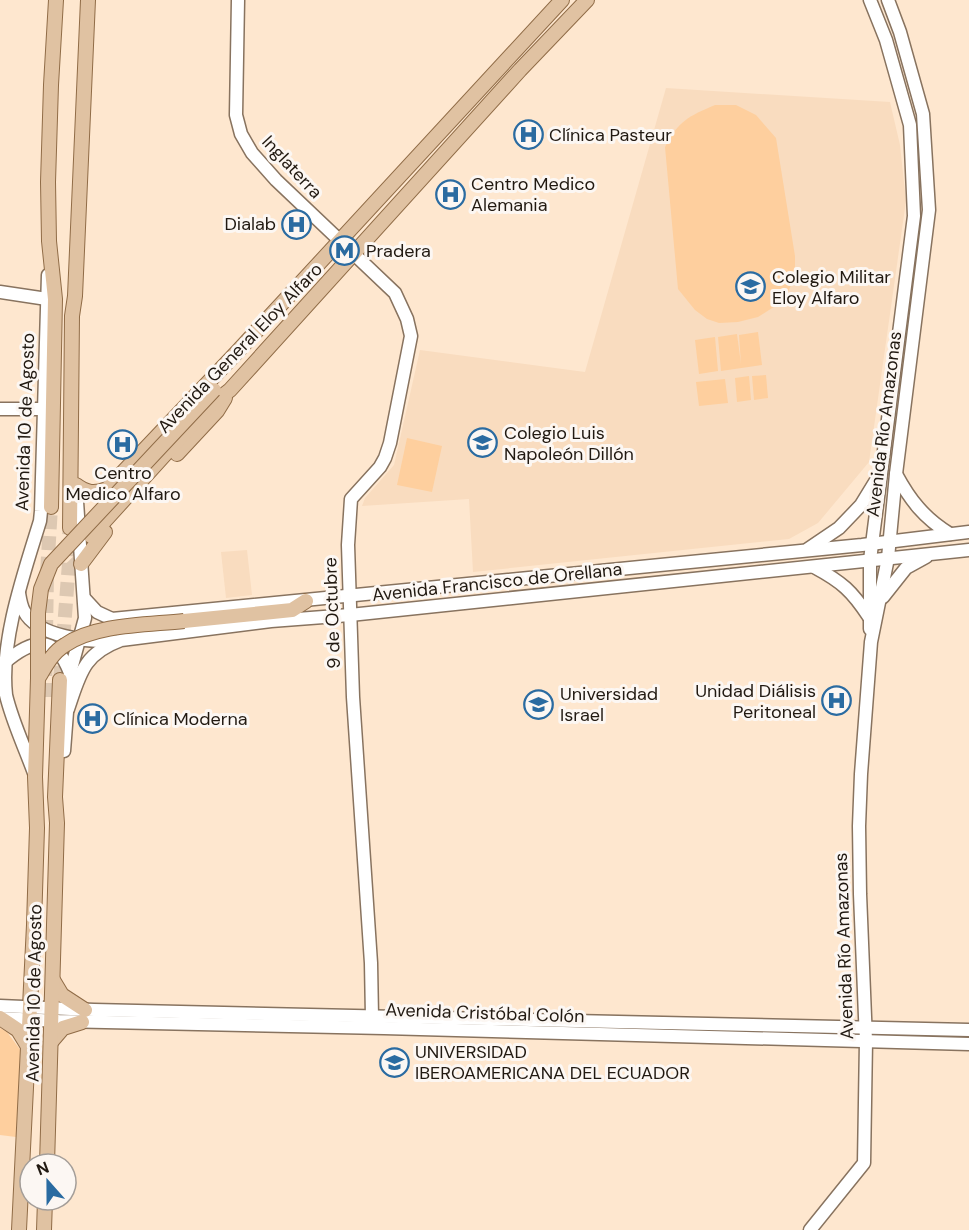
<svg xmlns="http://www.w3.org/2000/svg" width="969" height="1230" font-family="'DM Sans',sans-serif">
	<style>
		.built { fill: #f9dcbf }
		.green { fill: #fecf9e }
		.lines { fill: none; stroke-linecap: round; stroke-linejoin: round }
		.primary-tunnel { stroke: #ddc8b2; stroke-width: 14; stroke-dasharray: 14 7; stroke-linecap: butt }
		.secondary-casing { stroke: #88735f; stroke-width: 15 }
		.primary-casing { stroke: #906c47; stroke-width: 16 }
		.secondary { stroke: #fff; stroke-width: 12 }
		.primary { stroke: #e0c2a2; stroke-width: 14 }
		.primary-bridge-casing { stroke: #906c47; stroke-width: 16; stroke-linecap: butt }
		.primary-bridge { stroke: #e0c2a2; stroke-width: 14 }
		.labels { text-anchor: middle; stroke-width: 6; stroke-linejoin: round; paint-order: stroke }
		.poi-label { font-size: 18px; fill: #211911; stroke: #fcf7f3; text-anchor: start }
		.street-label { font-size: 18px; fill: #211911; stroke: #fcf7f3 }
	</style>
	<rect width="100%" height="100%" fill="#fee7cf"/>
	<g class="built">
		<path d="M666 88 890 102 900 145 906 201 869 462 818 523 789 539 473 572 469 499 362 506 365 498 394 465 420 350 585 372Z"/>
		<path d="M247 550 252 595 226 598 221 552Z"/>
	</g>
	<g class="green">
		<path d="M715 105H736L756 115 776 138 795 256V275L789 290 777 305 758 317 738 322 719 323 707 319 695 310 678 289 665 147C678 121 689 116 715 105Z"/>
		<path d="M758 332 762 365 721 371 718 337 737 334 741 364 739 335Z"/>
		<path d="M715 337 718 371 699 374 695 340Z"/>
		<path d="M766 375 768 398 754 400 752 376Z"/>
		<path d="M749 376 751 400 737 402 735 378Z"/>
		<path d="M725 379 728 403 699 406 696 382Z"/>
		<path d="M407 438 442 446 432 492 397 485Z"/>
		<path d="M0 1028 7 1032 22 1052 16 1137 0 1135Z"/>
	</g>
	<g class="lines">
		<g class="primary-tunnel">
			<path d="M60 680 69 563 66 560 70 528"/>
			<path d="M45 697 47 573 51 507"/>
		</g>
		<defs>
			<g id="secondary">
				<path d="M238 0 236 115 241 134 252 153 276 180 395 293 407 319 411 336 390 443 385 458 380 467 351 499 348 545 353 697 371 963 372 1017 374 1027"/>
				<path d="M0 292 47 299"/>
				<path d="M0 409H43"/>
				<path d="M896 474C910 500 924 518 950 534"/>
				<path d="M808 549 839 528 861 505 880 474"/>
				<path d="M814 567C842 582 852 591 869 617"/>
				<path d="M19 593C20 599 21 606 24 611 37 637 89 642 114 641"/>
				<path d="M883 597 906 568 926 557"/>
				<path d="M85 599 97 612 112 619 862 545 969 532"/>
				<path d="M870 629V560L914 216 910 125 886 40 870 0"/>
				<path d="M4 663C32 639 55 633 70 673"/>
				<path d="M68 709C80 674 83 654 121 640L271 621 350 615 969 550"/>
				<path d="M64 751 70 673 85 618 76 487"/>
				<path d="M34 773C25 748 12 721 6 695 0 641 24 573 40 521L41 511 48 275"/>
				<path d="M0 1006 94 1010 969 1030"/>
				<path d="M0 1018 59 1021 384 1028 969 1044"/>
				<path d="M810 1230 864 1163 866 1041 860 894 859 826 861 774 871 642 888 558 896 474 929 210 923 114 900 32 888 0"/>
			</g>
			<g id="primary">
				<path d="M177 454 217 411 225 398"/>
				<path d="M76 485C87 493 94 494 107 489L238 351 562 0"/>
				<path d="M51 507 55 299 49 241 48 182 51 85 56 0"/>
				<path d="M70 528 72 316 75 296 88 0"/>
				<path d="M91 536 208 407 230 390 520 70 587 0"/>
				<path d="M81 564 105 532"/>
				<path d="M184 621 292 610 306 601"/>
				<path d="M53 980 62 995 85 1010"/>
				<path d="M0 1018 18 1030 29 1048"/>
				<path d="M51 1042 63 1028 82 1022"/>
				<path d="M47 1164 57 823 55 797 60 680"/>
				<path d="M19 1230 34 925 37 828 35 777 38 678"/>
				<path d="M44 1230 45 1200"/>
			</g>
		</defs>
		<use href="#secondary" class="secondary-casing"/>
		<use href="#primary" class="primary-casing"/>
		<use href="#secondary" class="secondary"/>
		<use href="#primary" class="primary"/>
		<defs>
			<g id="primary-bridge">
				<path d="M39 677C46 665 53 652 65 645 96 624 148 625 184 621"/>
				<path d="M38 678V613L41 589 51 564 214 390"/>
			</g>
		</defs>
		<use href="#primary-bridge" class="primary-bridge-casing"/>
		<use href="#primary-bridge" class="primary-bridge"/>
	</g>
	<defs>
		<symbol id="hospital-ring" viewBox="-11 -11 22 22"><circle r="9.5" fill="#fcf7f3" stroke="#2a6ba1" stroke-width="1.5"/><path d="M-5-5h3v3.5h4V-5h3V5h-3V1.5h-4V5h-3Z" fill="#2a6ba1"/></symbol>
		<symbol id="metro-ring" viewBox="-11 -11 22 22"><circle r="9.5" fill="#fcf7f3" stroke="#2a6ba1" stroke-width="1.5"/><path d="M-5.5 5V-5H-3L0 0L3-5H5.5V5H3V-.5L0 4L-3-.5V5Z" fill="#2a6ba1"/></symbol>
		<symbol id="university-ring" viewBox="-11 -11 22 22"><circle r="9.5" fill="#fcf7f3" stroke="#2a6ba1" stroke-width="1.5"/><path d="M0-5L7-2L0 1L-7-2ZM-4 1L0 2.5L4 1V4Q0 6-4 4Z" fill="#2a6ba1"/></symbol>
	</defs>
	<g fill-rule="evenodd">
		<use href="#hospital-ring" x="512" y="118" width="33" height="33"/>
		<use href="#hospital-ring" x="434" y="178" width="33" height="33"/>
		<use href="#hospital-ring" x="280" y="208" width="33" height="33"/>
		<use href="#metro-ring" x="328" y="234" width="33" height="33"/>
		<use href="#university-ring" x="734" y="270" width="33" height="33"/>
		<use href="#university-ring" x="466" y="426" width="33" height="33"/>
		<use href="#hospital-ring" x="106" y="428" width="33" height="33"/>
		<use href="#hospital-ring" x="820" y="684" width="33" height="33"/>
		<use href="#university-ring" x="522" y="688" width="33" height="33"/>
		<use href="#hospital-ring" x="76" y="702" width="33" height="33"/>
		<use href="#university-ring" x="378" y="1046" width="33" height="33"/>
	</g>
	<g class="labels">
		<g class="poi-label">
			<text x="549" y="141">Clínica Pasteur</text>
			<text x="471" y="190">Centro Medico<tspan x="471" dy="21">Alemania</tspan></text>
			<text x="276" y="230" text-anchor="end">Dialab</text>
			<text x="366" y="257">Pradera</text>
			<text x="772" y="283">Colegio Militar<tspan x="772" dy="21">Eloy Alfaro</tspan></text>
			<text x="504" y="439">Colegio Luis<tspan x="504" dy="21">Napoleón Dillón</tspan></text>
			<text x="123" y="479" text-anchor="middle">Centro<tspan x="123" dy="21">Medico Alfaro</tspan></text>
			<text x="816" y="697" text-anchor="end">Unidad Diálisis<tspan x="816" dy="21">Peritoneal</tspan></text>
			<text x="560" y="700">Universidad<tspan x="560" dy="21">Israel</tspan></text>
			<text x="113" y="725">Clínica Moderna</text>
			<text x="415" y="1058">UNIVERSIDAD<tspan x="415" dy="21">IBEROAMERICANA DEL ECUADOR</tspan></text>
		</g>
		<g class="street-label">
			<text transform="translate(292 167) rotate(47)" y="6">Inglaterra</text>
			<text transform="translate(240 348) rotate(-46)" y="6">Avenida General Eloy Alfaro</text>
			<text transform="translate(25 422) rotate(-88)" y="6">Avenida 10 de Agosto</text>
			<text transform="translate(884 424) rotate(-83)" y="6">Avenida Río Amazonas</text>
			<text transform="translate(497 582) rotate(-6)" y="6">Avenida Francisco de Orellana</text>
			<text transform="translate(332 613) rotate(-92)" y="6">9 de Octubre</text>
			<text transform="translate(844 946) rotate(-92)" y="6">Avenida Río Amazonas</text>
			<text transform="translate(34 993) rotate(-89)" y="6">Avenida 10 de Agosto</text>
			<text transform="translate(485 1013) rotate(2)" y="6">Avenida Cristóbal Colón</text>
		</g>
	</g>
	<g transform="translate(48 1182) rotate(339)"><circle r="28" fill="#fcf7f3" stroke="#a49e99" stroke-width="1.5"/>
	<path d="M0-4.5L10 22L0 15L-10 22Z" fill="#2a6ba1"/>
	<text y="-9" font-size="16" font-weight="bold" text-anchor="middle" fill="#211911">N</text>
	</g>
</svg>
